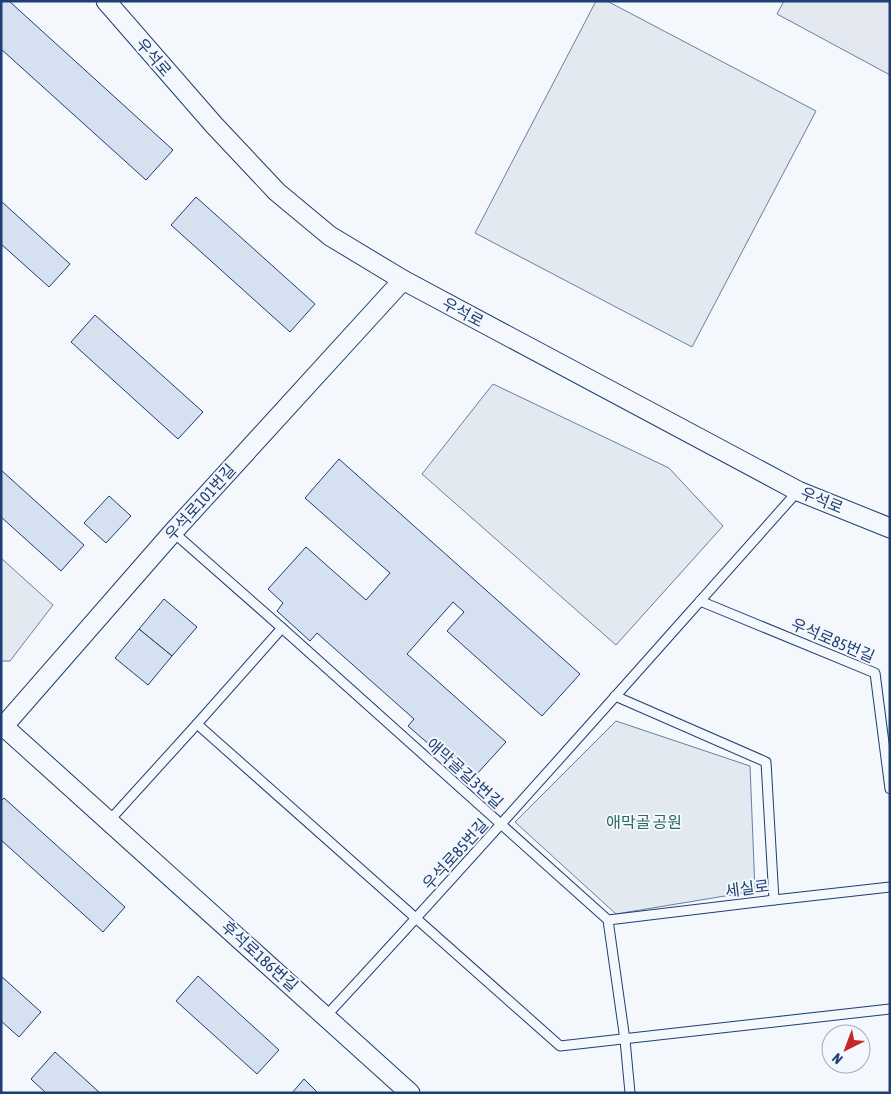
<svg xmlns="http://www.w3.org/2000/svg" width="891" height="1094" font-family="'Asap Condensed','Noto Sans KR',sans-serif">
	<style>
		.green { fill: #e3e9f0; stroke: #687fa3 }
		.parking { fill: #e3e8f0; stroke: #687fa3 }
		.building { fill: #d5e0f0; stroke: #1d3f73 }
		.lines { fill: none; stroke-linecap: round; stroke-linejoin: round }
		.lane-casing { stroke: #1d3f73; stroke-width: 11 }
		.street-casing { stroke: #1d3f73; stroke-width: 21 }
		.lane { stroke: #f4f7fb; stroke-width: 9 }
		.street { stroke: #f4f7fb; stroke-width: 19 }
		.labels { text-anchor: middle; stroke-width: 4; stroke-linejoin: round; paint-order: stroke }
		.street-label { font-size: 16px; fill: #1d3f73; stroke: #f4f7fb }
		.park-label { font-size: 16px; fill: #2c6c60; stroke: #f4f7fb }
	</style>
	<rect width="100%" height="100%" fill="#f4f7fb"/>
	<g class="green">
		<path d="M596 1H607L816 111 692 347 475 233Z"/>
		<path d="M493 384 669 468 723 526 616 645 422 474Z"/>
		<path d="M1 558 53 605 10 661H1Z"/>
		<path d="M616 721 750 766 755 891 616 914 515 822Z"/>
	</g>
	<path class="parking" d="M784 1H890V75L777 14Z"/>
	<g class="building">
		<path d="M1 1H9L173 150 146 180 1 49Z"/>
		<path d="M196 197 315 304 290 332 171 225Z"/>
		<path d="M1 201 70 264 49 287 1 244Z"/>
		<path d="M95 315 203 412 178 439 71 342Z"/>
		<path d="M339 459 580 674 542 716 447 631 464 612 453 602 407 654 506 742 476 775 437 740 431 746 408 726 414 719 317 633 310 641 277 611 283 603 268 589 306 547 366 600 390 573 305 498Z"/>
		<path d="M1 470 84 545 61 571 1 517Z"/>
		<path d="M109 496 131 516 106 543 84 523Z"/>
		<path d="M164 599 197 627 172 656 139 629Z"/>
		<path d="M139 629 172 656 148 685 115 658Z"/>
		<path d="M4 798 125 907 103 932 1 840V801Z"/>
		<path d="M1 976 41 1012 19 1037 1 1021Z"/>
		<path d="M198 976 279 1050 257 1074 176 1001Z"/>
		<path d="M55 1052 100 1093H46L31 1079Z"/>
		<path d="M304 1079 318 1093H292Z"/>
	</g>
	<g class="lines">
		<defs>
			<g id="lane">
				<path d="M173 532 282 628 608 920 625 1040 630 1093"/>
				<path d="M700 601 875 673 890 789"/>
				<path d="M615 696 766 762 774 900"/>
				<path d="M197 724 560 1046 890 1009"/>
				<path d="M109 821 197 724 282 628"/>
				<path d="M608 920 774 900 890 887"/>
				<path d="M326 1016C486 844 641 667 798 491"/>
			</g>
			<g id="street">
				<path d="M106 1 214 125 277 192 330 236 403 280 798 491 890 528"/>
				<path d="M1 724 410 1093"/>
				<path d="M1 729 173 532 403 280"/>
			</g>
		</defs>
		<use href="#lane" class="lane-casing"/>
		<use href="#street" class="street-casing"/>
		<use href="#lane" class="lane"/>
		<use href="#street" class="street"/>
	</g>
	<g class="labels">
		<g class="street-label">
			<text transform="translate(154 57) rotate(49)" y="6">우석로</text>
			<text transform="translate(463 312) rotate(28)" y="6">우석로</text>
			<text transform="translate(822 500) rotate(22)" y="6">우석로</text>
			<text transform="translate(200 502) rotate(-48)" y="6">우석로101번길</text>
			<text transform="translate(833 640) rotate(23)" y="6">우석로85번길</text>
			<text transform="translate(465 773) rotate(42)" y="6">애막골길3번길</text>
			<text transform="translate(455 854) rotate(-48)" y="6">우석로85번길</text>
			<text transform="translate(747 888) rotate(-7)" y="6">세실로</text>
			<text transform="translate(260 956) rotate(42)" y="6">후석로186번길</text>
		</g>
		<g class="park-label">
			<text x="644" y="828">애막골 공원</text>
		</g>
	</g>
	<rect width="891" height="1094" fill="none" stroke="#1d3f73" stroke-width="5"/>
	<g transform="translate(846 1049) rotate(222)"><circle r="24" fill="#f4f7fb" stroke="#9eadc5"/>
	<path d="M0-4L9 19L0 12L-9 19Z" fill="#c62828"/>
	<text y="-8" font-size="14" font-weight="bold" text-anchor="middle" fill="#1d3f73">N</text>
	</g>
</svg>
